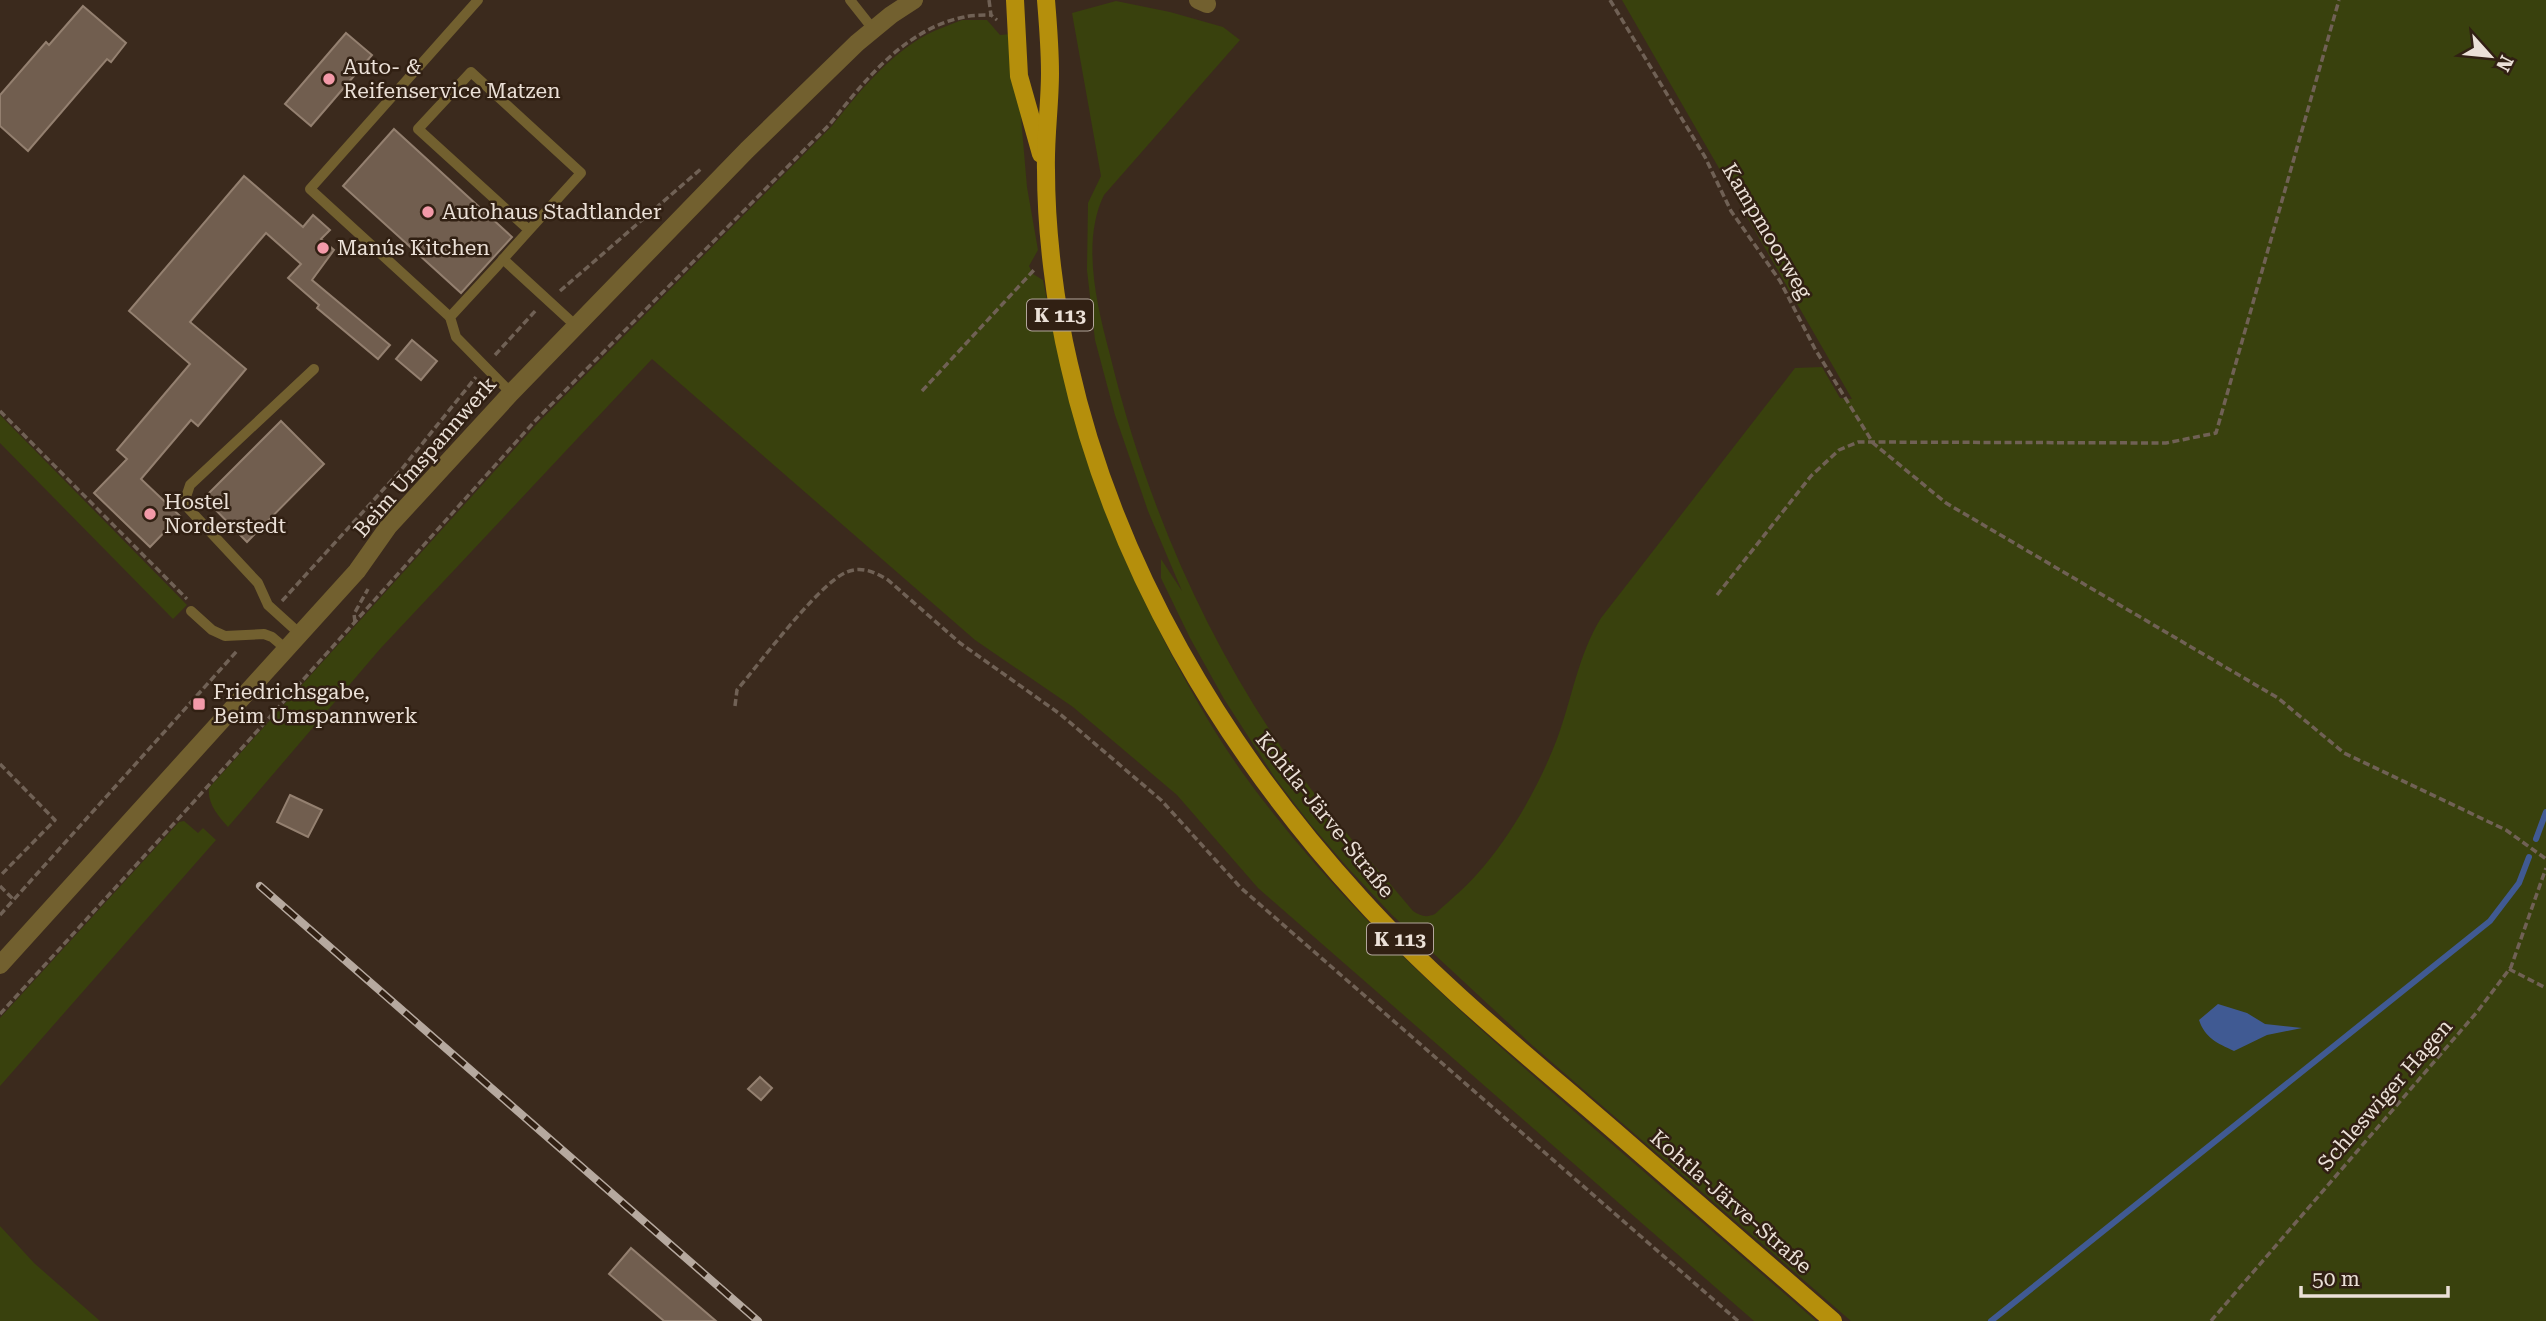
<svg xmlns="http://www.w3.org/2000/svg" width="2546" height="1321" font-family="'Roboto Serif',serif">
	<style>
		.green { fill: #39410d }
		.water { fill: #405a93 }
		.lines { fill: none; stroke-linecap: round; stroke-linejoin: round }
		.stream { stroke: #405a93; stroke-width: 6 }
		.building { fill: #715e4f; stroke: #948070; stroke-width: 2 }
		.path { stroke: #706155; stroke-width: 3.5; stroke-dasharray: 7 3.5; stroke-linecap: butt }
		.service { stroke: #72602f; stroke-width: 10 }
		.minor { stroke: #72602f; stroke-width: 18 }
		.tertiary { stroke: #72602f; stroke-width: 18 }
		.primary { stroke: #b58f0c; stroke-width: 18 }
		.rail-casing { stroke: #b6a99f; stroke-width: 8 }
		.rail { stroke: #312013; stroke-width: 5; stroke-dasharray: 16; stroke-linecap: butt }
		.poi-dot { fill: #f39aa9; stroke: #312013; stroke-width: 2.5 }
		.labels { text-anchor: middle; stroke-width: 5; stroke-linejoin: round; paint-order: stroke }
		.shield { fill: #312013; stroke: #b3a69c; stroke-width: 2 }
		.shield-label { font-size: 19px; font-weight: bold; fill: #ebe0d7 }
		.poi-label { font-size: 21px; fill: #ebe0d7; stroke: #312013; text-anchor: start }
		.street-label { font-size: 21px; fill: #ebe0d7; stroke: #312013 }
	</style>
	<rect width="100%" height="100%" fill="#3b2a1d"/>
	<g class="green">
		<path d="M1622 0H2546V1321H1851L1533 1046 1392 915 1348 868 1311 825 1275 778 1224 699 1190 638 1161 578V559L1182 591 1148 511 1115 415 1095 340 1087 270 1088 203 1101 176 1072 13 1116 1 1170 12 1223 27 1240 40 1104 195C1081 242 1097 306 1110 355 1148 512 1214 660 1311 789 1343 831 1379 870 1413 911 1421 916 1426 918 1435 914 1449 901 1465 888 1478 873 1511 836 1539 786 1557 739 1572 699 1578 655 1601 618L1795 368 1822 367 1840 398 1852 399Z"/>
		<path d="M962 20H987L1000 35 1011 34 1015 48 1027 187 1038 250 1029 266 1033 274 1043 280C1060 365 1080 451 1113 531 1129 572 1150 612 1170 652 1192 693 1215 734 1242 772 1334 900 1450 1004 1568 1106 1651 1178 1733 1249 1816 1321H1754L1258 888 1177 795 1073 707 975 640 652 359 380 649 228 827C218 816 207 803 209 788L537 424 832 126C859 92 888 56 926 35 937 29 950 25 962 20Z"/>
		<path d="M0 415 187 605 173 619 0 443Z"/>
		<path d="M184 821 198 833 203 828 216 840 0 1086V1018L179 822Z"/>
		<path d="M0 1226 34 1263 100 1321H0Z"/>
	</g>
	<path class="water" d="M2218 1004 2247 1013 2265 1024 2302 1028 2267 1035 2234 1051C2217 1043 2205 1038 2199 1020Z"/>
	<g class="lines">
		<g class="stream">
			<path d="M2536 839 2546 812"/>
			<path d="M1991 1321 2490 921 2519 883 2529 857"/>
		</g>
	</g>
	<g class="building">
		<path d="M83 6 126 43 111 62 107 59 28 151 0 126V95L46 42 49 45Z"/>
		<path d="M346 33 372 55 311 126 285 104Z"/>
		<path d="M394 129 512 237 461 293 343 186Z"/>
		<path d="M244 176 303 227 313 215 330 230 321 239 334 250 312 280 390 345 378 359 317 308 319 305 288 278 301 264 266 233 190 322 246 369 198 426 191 420 141 479 180 516 150 547 94 493 127 459 117 450 190 364 129 311Z"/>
		<path d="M412 340 437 361 421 380 396 359Z"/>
		<path d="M281 421 324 464 247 542 204 498Z"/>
		<path d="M290 795 322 810 308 837 277 822Z"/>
		<path d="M760 1077 772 1088 761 1100 748 1089Z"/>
		<path d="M631 1248 716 1321H664L609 1274Z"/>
	</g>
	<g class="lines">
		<g class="path">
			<path d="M989 0 991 15 997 20"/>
			<path d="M1610 0 1705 157 1731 211 1780 281 1815 349 1873 443 1946 503 2278 698 2344 753 2506 830 2546 859"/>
			<path d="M560 291 702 168"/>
			<path d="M495 355 537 309"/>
			<path d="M922 391 1034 270"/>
			<path d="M0 411 187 599"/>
			<path d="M1717 595 1811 476 1839 450 1858 442 2166 443 2216 433 2339 0"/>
			<path d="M282 601 401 470 476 377"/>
			<path d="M355 622 354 614 368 589"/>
			<path d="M735 706 737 690C759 664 820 582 847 572 862 566 875 572 888 580L960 643 1060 714 1161 800 1241 888 1738 1321"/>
			<path d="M0 764 55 820 0 876"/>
			<path d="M0 886 14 900"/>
			<path d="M0 915 237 651"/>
			<path d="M2509 969 2546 988"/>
			<path d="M0 1014 190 806 534 422 830 124C865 80 905 29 964 17 972 15 982 15 991 15"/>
			<path d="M2211 1321 2477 1012 2511 967 2546 868"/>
		</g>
		<g class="service">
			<path d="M850 0 873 29"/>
			<path d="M503 259 576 326"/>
			<path d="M450 317 310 189 478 0"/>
			<path d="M511 393 456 337 450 317 498 265C525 234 553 204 581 173L471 72 418 129 529 230"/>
			<path d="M191 611 212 630 225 636 264 634 272 637 286 649"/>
			<path d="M300 634 268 605 258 583 189 509 185 500 190 485 314 369"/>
		</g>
		<path class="minor" d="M1198 0 1207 4"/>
		<path class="tertiary" d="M0 965 357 571 388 527 511 393 747 150 857 43 891 15 914 0"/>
		<g class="primary">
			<path d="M1015 0 1019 76 1041 154"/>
			<path d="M1046 0C1048 24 1050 49 1050 73 1050 105 1045 138 1046 170 1046 231 1055 305 1069 364 1114 565 1223 748 1361 899 1428 973 1506 1038 1582 1103 1666 1175 1749 1248 1833 1321"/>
		</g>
		<defs>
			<path id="rail" d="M260 886 758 1321"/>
		</defs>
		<use href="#rail" class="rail-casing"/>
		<use href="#rail" class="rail"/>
	</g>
	<g class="poi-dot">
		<circle cx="329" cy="79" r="7"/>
		<circle cx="428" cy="212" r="7"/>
		<circle cx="323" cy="248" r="7"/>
		<circle cx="150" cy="514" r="7"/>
		<rect x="192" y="697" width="14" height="14" rx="3.5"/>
	</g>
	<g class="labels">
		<g class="shield">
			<rect x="1027" y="299.5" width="66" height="31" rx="5"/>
			<rect x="1367" y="923.5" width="66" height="31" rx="5"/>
		</g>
		<g class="shield-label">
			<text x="1060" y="322">K 113</text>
			<text x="1400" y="946">K 113</text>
		</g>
		<g class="poi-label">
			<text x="343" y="74">Auto- &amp;<tspan x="343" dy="24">Reifenservice Matzen</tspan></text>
			<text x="442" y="219">Autohaus Stadtlander</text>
			<text x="337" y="255">Manu´s Kitchen</text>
			<text x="164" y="509">Hostel<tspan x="164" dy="24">Norderstedt</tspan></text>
			<text x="213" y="699">Friedrichsgabe,<tspan x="213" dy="24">Beim Umspannwerk</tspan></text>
		</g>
		<g class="street-label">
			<text transform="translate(1767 231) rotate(59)" y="7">Kampmoorweg</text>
			<text transform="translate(425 457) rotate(-49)" y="7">Beim Umspannwerk</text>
			<text transform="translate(1325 815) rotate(51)" y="7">Kohtla-Järve-Straße</text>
			<text transform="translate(2385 1095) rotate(-49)" y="7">Schleswiger Hagen</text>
			<text transform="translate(1731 1202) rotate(41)" y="7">Kohtla-Järve-Straße</text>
		</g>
	</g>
	<g transform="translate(2490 56) rotate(117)" stroke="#312013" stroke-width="5" paint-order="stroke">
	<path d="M0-5L12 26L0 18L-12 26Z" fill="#ebe0d7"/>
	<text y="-10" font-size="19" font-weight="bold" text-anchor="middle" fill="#ebe0d7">N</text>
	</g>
	<path d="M2301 1286v10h147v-10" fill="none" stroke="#ebe0d7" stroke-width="3.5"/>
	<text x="2312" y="1286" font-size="21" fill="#ebe0d7" stroke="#312013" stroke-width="5" paint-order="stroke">50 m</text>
</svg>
